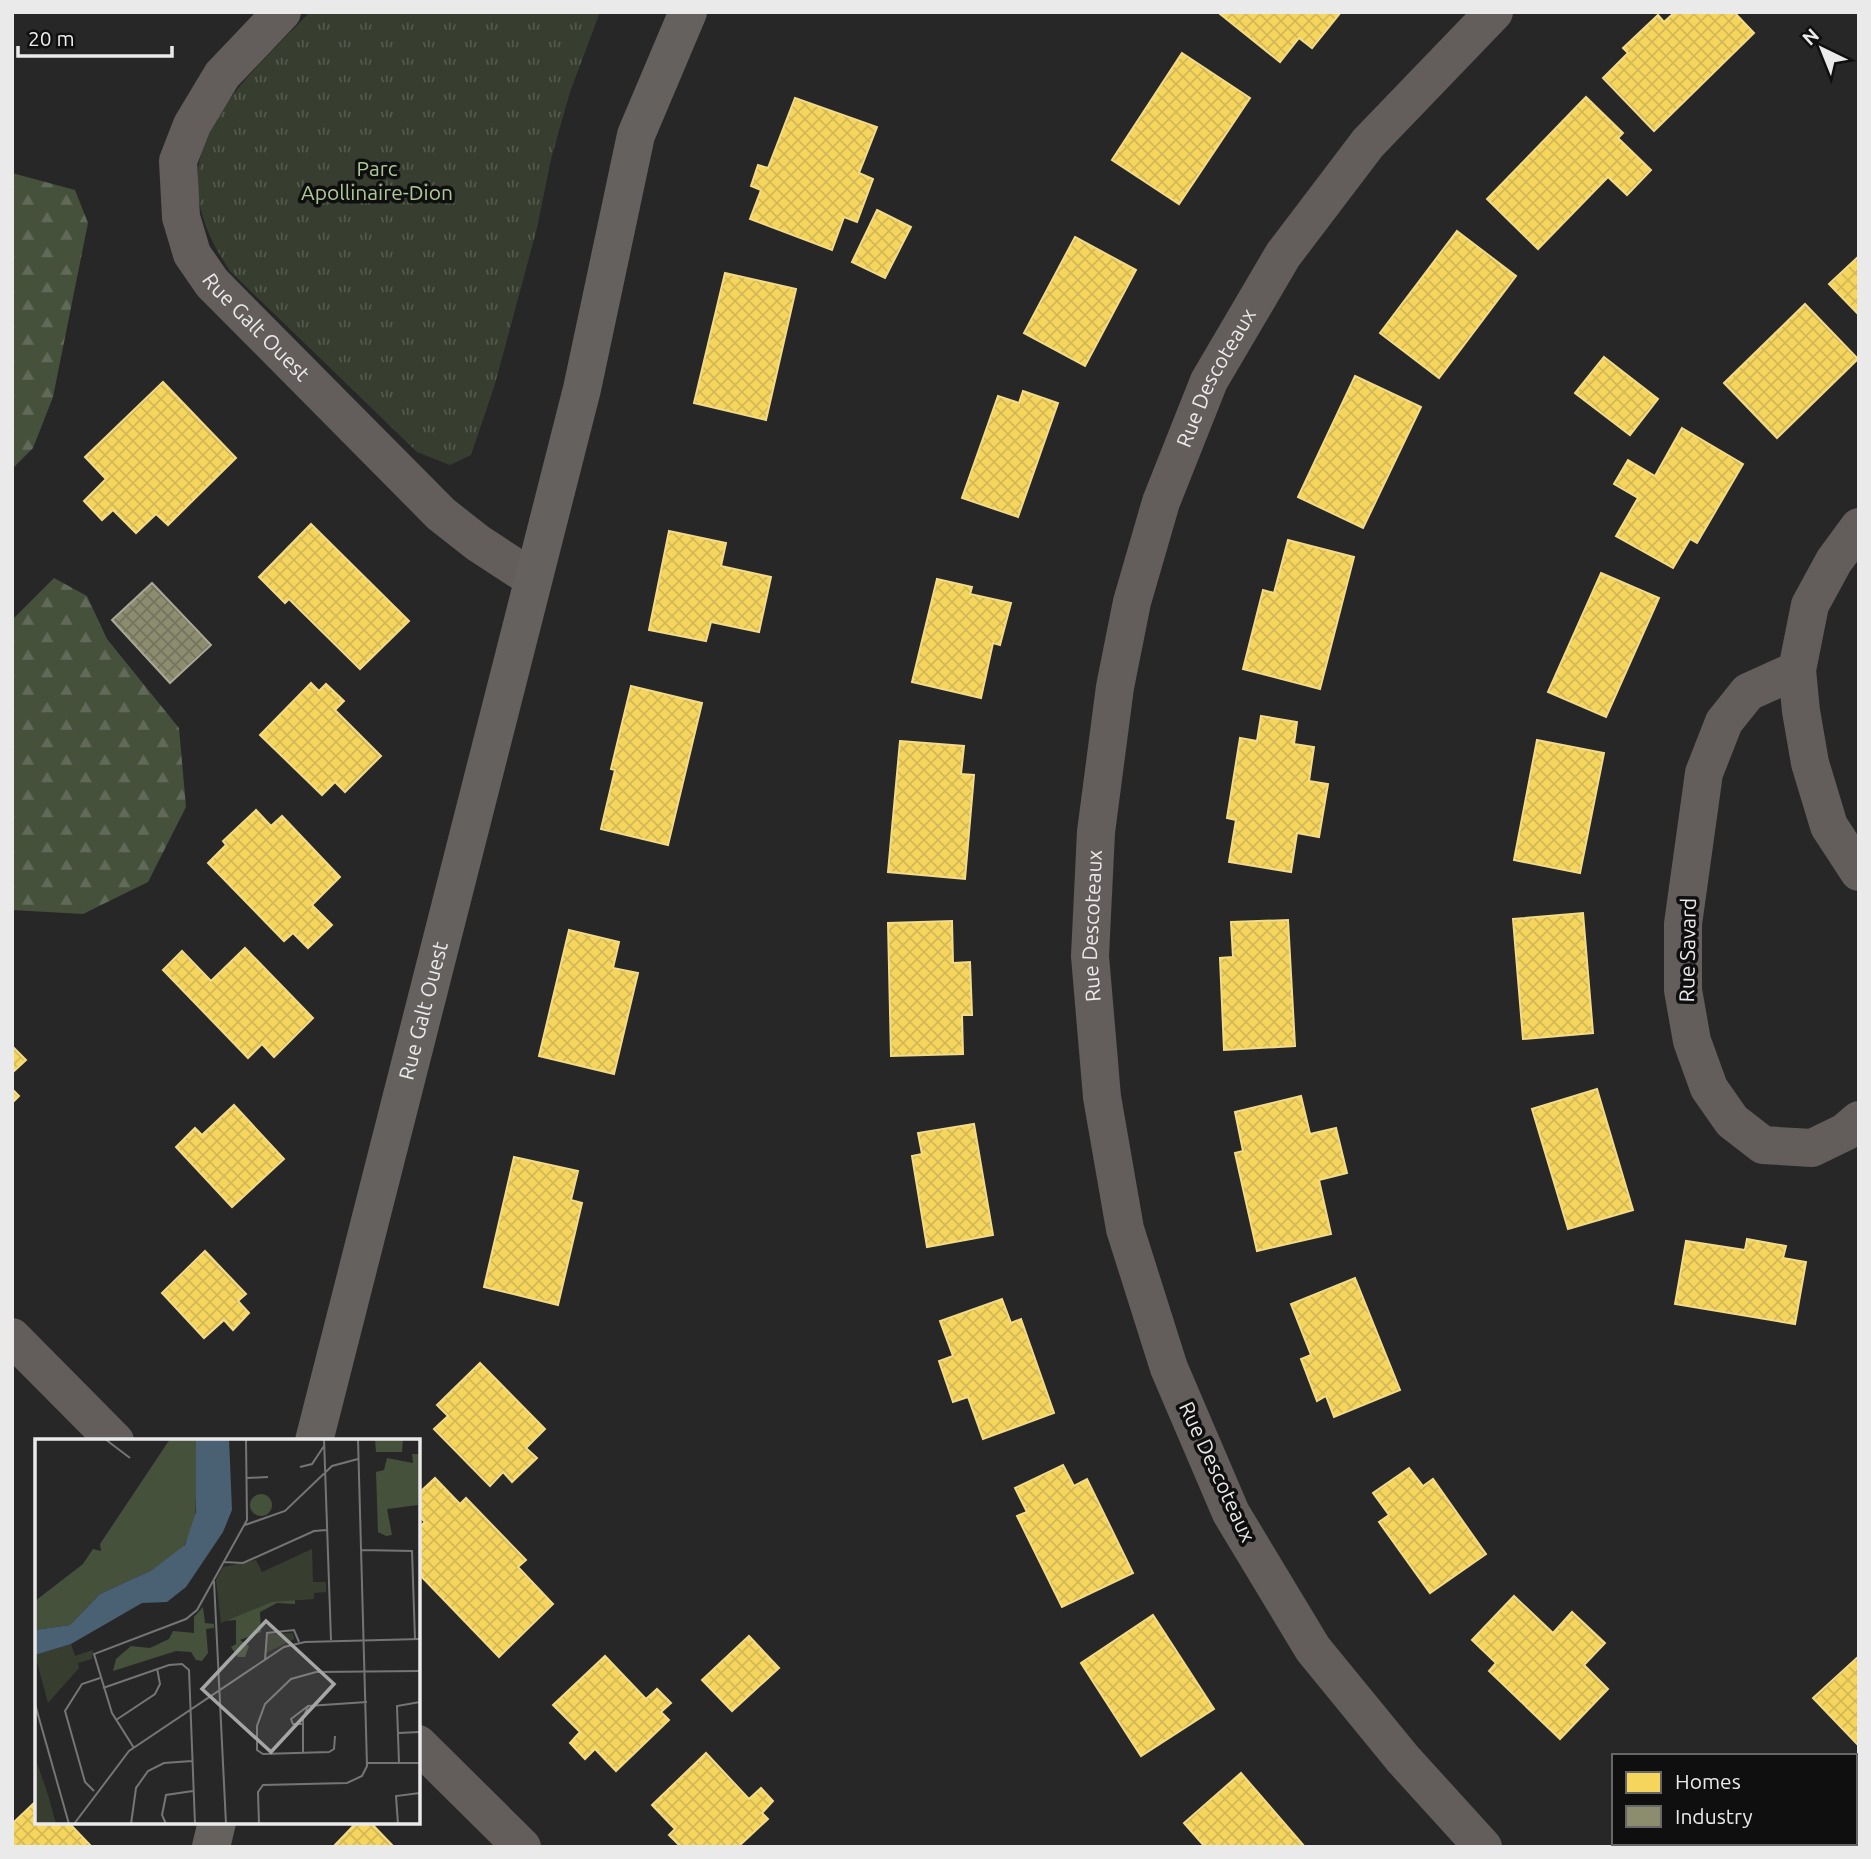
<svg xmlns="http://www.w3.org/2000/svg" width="1871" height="1859" font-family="Ubuntu,sans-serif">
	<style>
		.forest { fill: url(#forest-firs) }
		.park { fill: url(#park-tufts) }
		.homes { fill: url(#homes-cross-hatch); stroke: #f3db87; stroke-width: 2 }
		.industry { fill: url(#industry-cross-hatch); stroke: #a8a894; stroke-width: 2 }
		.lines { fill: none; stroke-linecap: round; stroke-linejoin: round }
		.street { stroke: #635e5c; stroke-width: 38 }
		.secondary { stroke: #64615f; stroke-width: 38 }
		.labels { text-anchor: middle; stroke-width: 7; stroke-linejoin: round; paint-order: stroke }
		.park-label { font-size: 21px; fill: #afc897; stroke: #100f10 }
		.street-label { font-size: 21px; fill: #ebeaeb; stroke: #100f10 }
		.inset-road { fill: none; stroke: #767576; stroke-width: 2 }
		.view { fill: #a7a6a7; fill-opacity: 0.15; stroke: #a7a6a7; stroke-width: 3.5 }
		.inset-edge { fill: none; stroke: #ebeaeb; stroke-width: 3.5 }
	</style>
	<defs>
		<pattern id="forest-firs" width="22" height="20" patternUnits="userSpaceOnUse" patternTransform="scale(1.75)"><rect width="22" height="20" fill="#46513c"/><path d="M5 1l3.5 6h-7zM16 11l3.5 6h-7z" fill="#616a58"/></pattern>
		<pattern id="park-tufts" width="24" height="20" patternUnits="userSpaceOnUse" patternTransform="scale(1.75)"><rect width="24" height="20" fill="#373e30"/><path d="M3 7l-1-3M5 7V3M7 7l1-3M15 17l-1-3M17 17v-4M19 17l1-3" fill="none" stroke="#545a4e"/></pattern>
		<pattern id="homes-cross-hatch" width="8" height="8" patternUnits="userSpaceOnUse" patternTransform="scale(1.75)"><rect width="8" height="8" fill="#f6d55c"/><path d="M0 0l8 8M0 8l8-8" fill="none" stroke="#d3b858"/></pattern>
		<pattern id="industry-cross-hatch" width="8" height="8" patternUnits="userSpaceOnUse" patternTransform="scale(1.75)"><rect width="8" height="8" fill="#8c8c6e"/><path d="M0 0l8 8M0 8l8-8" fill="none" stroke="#747460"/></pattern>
	</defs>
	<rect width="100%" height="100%" fill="#282728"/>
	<g class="forest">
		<path d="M12 173 75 190 88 223 53 397 33 448 12 469Z"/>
		<path d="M54 578 87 596 107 639 179 728 186 807 148 882 83 914 12 910V620Z"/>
	</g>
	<path class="park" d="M310 12H600L570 92 551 159 537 228 495 384 471 455 450 465 417 452 231 272C150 157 232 93 310 12Z"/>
	<g class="homes">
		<path d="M1222 12H1341L1312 48 1299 38 1280 62 1220 14Z"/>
		<path d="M1675 12H1734L1754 33 1654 131 1603 78 1628 53 1623 48 1658 15 1664 22Z"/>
		<path d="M1182 53 1250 98 1179 204 1112 160Z"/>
		<path d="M1586 97 1623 133 1618 138 1651 170 1627 195 1608 177 1538 249 1487 199Z"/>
		<path d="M795 98 877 127 859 173 873 179 857 222 844 217 832 250 750 219 761 190 751 186 758 165 768 168Z"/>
		<path d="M877 210 911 227 885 278 852 262Z"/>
		<path d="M1457 231 1516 276 1439 378 1380 333Z"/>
		<path d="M1075 237 1136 270 1085 366 1024 333Z"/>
		<path d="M1859 256V315L1829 284Z"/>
		<path d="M725 273 796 289 766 420 694 403Z"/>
		<path d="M1805 304 1858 359 1777 438 1724 383Z"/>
		<path d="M1604 357 1658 399 1630 435 1575 393Z"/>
		<path d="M1355 376 1421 407 1363 528 1298 497Z"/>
		<path d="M163 382 236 458 168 525 156 514 136 533 113 510 102 520 84 501 106 479 85 457Z"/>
		<path d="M1023 391 1058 403 1018 517 962 498 998 396 1019 403Z"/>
		<path d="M1682 428 1743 464 1697 543 1690 539 1673 568 1616 536 1638 498 1614 484 1628 460 1655 476Z"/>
		<path d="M311 524 409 621 360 669 289 599 285 603 259 577Z"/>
		<path d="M669 531 726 543 721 566 771 577 759 632 711 622 706 641 649 630Z"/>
		<path d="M1288 540 1354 557 1320 689 1243 669 1263 590 1274 593Z"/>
		<path d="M1601 573 1659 598 1606 717 1548 692Z"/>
		<path d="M937 579 972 587 970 594 1011 603 1000 645 993 643 981 698 912 682Z"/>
		<path d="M311 683 319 691 326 684 344 701 335 710 381 756 345 792 335 782 322 795 260 735Z"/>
		<path d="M631 686 702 703 668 845 601 829 615 770 611 769Z"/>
		<path d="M1261 716 1297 722 1294 744 1314 747 1309 781 1328 784 1319 837 1297 833 1291 872 1229 862 1236 820 1227 818 1240 738 1257 741Z"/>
		<path d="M1537 740 1604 753 1580 873 1514 860Z"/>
		<path d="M900 741 964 746 961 774 974 775 965 879 888 872Z"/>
		<path d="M256 810 271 826 282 816 340 877 312 905 332 925 308 948 293 933 284 941 208 863 226 845 223 841Z"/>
		<path d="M1583 913 1593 1033 1523 1039 1513 919Z"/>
		<path d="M1288 920 1295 1046 1224 1050 1220 958 1233 957 1231 922Z"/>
		<path d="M952 921 953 963 970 962 972 1015H962L963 1054 891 1056 888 923Z"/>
		<path d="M569 930 619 942 613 968 638 973 614 1074 539 1056Z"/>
		<path d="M245 948 313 1018 274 1057 262 1044 248 1058 163 970 182 951 211 981Z"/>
		<path d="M12 1046 26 1060 12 1073Z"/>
		<path d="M12 1089 19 1096 12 1103Z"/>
		<path d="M1597 1089 1633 1210 1568 1229 1532 1109Z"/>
		<path d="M1301 1096 1310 1134 1336 1128 1347 1173 1319 1180 1331 1234 1257 1251 1235 1153 1243 1151 1235 1112Z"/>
		<path d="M234 1105 284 1159 232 1207 176 1147 195 1128 202 1135Z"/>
		<path d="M974 1124 993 1235 927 1247 912 1156 922 1154 918 1133Z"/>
		<path d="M514 1157 578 1171 571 1200 582 1203 558 1305 484 1287Z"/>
		<path d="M1747 1239 1786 1246 1783 1258 1806 1262 1795 1324 1675 1304 1686 1241 1745 1250Z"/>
		<path d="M205 1251 246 1294 238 1301 249 1313 233 1330 224 1320 204 1338 162 1293Z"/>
		<path d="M1355 1278 1400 1390 1334 1417 1326 1396 1317 1401 1301 1359 1311 1355 1291 1304Z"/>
		<path d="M1002 1299 1011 1323 1021 1319 1054 1413 983 1439 968 1397 953 1402 939 1361 953 1356 940 1321Z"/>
		<path d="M480 1363 545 1429 526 1448 537 1458 512 1482 503 1472 490 1486 434 1429 448 1416 437 1405Z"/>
		<path d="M1063 1465 1074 1486 1087 1479 1133 1573 1062 1607 1017 1516 1027 1512 1015 1488Z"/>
		<path d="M1409 1468 1423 1486 1433 1479 1486 1554 1430 1593 1379 1522 1389 1515 1373 1493Z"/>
		<path d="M435 1478 460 1504 466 1498 526 1560 518 1567 553 1604 499 1657 418 1573V1528L425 1522 418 1515V1494Z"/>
		<path d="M1514 1596 1553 1633 1572 1612 1605 1643 1584 1665 1608 1689 1560 1739 1489 1671 1496 1663 1472 1640Z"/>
		<path d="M1153 1615 1214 1709 1141 1756 1081 1663Z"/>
		<path d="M749 1636 779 1668 732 1711 702 1680Z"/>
		<path d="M605 1656 646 1699 657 1689 671 1703 661 1712 669 1720 616 1771 595 1749 585 1759 570 1743 580 1732 553 1705Z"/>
		<path d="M1859 1656V1745H1858L1813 1698Z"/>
		<path d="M706 1753 749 1799 761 1788 773 1801 762 1813 768 1819 738 1847H681L669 1835 675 1829 652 1805Z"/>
		<path d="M1241 1773 1305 1847H1205L1184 1823Z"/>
		<path d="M37 1800V1822H68L92 1847H12V1824Z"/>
		<path d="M357 1822H370L394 1847H333Z"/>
	</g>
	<path class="industry" d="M152 583 211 645 170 683 112 620Z"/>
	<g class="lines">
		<g class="street">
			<path id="s1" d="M282 12 222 75 192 125 178 161 181 217 192 254 212 283 441 514 478 543 533 579"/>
			<path d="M1859 527 1834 561 1810 605 1797 670 1801 711 1810 763 1829 826 1859 872"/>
			<path d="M1797 670 1748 692 1724 722 1704 773 1683 924V990L1692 1041 1709 1088 1732 1121 1763 1145 1812 1148 1845 1132 1859 1120"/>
			<path d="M12 1337 115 1441"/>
			<path d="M418 1744 522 1847"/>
			<path id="s2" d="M1483 1847 1403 1759 1313 1649 1231 1513 1169 1368 1125 1229 1102 1097 1090 956 1096 832 1115 687 1132 602 1161 502 1209 381 1283 255 1368 143 1494 12"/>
		</g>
		<g class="secondary">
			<path id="s3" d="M314 1441 582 389 636 135 688 12"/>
			<path d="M211 1847 217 1822"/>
		</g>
	</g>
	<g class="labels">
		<g class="park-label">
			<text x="377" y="176">Parc<tspan x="377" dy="24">Apollinaire-Dion</tspan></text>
		</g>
		<g class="street-label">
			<text dy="7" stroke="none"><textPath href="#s1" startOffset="376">Rue Galt Ouest</textPath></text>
			<text dy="7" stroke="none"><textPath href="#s2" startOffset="1596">Rue Descoteaux</textPath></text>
			<text dy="7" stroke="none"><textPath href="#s2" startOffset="1029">Rue Descoteaux</textPath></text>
			<text transform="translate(1688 950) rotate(-89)" y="7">Rue Savard</text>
			<text dy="7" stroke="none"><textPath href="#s3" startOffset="444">Rue Galt Ouest</textPath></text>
			<text transform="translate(1217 1472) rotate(65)" y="7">Rue Descoteaux</text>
		</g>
	</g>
	<g transform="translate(35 1439)">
		<rect width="385" height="385" fill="#282728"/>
		<path d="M135 0H161L163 7 160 84 148 109 117 131 65 155 35 186 0 191V162L48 125 58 110 66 112 65 105ZM340 0H368L367 13H341ZM377 15H385L383 66 352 70 357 96 351 97 343 93 341 33 349 31 352 19 378 24ZM215 66a11 11 0 1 1 22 0a11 11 0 1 1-22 0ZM260 159V165L242 164 225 173 226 193 205 201 214 207 210 218H203L196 208 201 205V181L189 182 231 161ZM168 168 170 184 179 185V189L171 190 173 214 167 222 161 221 156 213 141 212 78 232 81 220 96 207 115 209 134 200 138 192 159 194V178Z" fill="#46513c"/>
		<path d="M277 110 278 143H291V153L279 154V160L237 163 186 184 181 141 188 128 221 121 227 133ZM258 194 259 200 231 214 232 195ZM36 205 40 217 58 211 57 220 43 224 44 229 13 264 0 216ZM0 318 14 359 21 385H0Z" fill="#373e30"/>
		<path d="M161 0H194L197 71 188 93 151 148 132 163 107 164 36 205 0 216V191L35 186 65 155 117 131 150 106 161 73Z" fill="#4a6073"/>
		<path class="inset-road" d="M70 0 95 19M289 0 296 201M265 28 277 25 289 7M212 39 233 38M210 86 250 72 297 27 323 20M326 111 377 112 380 200M189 123 208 124 279 92 292 91M179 142 191 385M230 221 232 194 259 191 264 203M68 249 134 226 147 225 154 231 160 385M0 265 34 385M81 281 120 255 125 245 122 229M268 285H258L256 280 273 267M363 294 385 293M300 297 299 310 294 313 228 315 222 311V287L230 265 256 240 281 233 385 232M99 309 77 274 59 215 151 180 162 171 212 81 211 0M268 313V280L273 267 332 263M332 324H385M364 324 362 267 385 263M59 352 50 343 30 272 47 245 65 239M39 385 94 312 249 208 270 203 385 200M96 385 101 349 113 332 129 324 157 322M131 385 127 376 131 356 158 352M224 385 223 353 228 346 312 344 327 337 332 327 323 0M363 385 361 357 385 354"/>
		<path class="view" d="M231 182 299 245 236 313 167 250Z"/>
		<rect width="385" height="385" class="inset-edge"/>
	</g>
	<rect width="1871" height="1859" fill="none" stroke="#ebeaeb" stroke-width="28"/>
	<rect x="1612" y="1754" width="245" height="91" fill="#100f10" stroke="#686768" stroke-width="2"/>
	<rect x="1626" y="1772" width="35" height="21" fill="#f6d55c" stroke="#686768" stroke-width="2"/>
	<text x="1675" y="1789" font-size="21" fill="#ebeaeb">Homes</text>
	<rect x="1626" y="1806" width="35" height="21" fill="#8c8c6e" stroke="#686768" stroke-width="2"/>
	<text x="1675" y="1824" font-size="21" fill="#ebeaeb">Industry</text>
	<g transform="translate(1822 49) rotate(317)" stroke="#100f10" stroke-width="5" paint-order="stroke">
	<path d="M0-5L12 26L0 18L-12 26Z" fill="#ebeaeb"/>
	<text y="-10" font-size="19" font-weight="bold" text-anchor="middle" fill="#ebeaeb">N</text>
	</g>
	<path d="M18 46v10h154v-10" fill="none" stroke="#ebeaeb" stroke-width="3.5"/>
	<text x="28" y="46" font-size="21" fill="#ebeaeb" stroke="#100f10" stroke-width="5" paint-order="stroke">20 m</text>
</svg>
